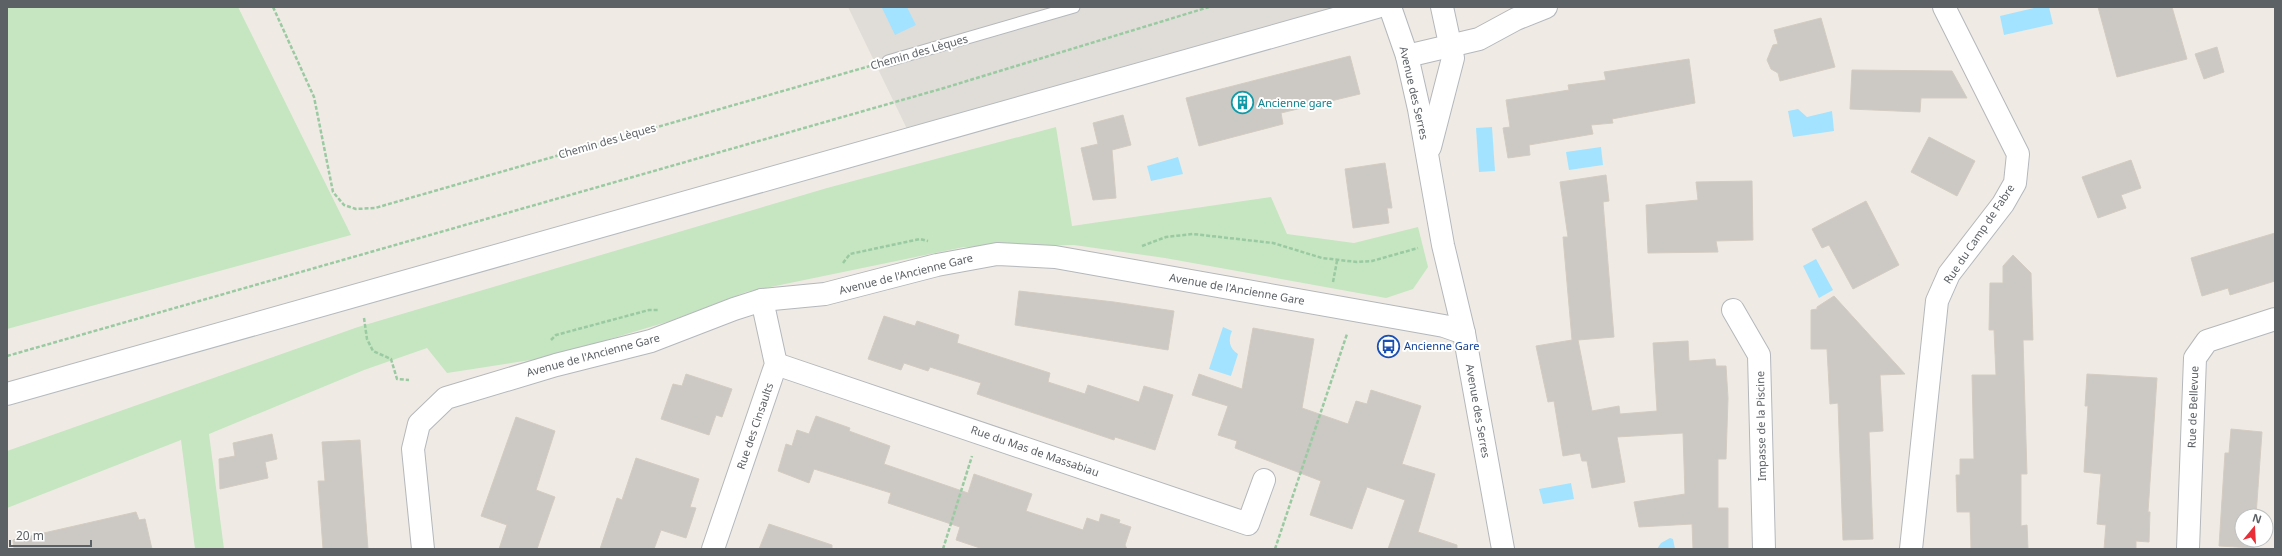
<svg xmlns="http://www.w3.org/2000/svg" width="2282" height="556" font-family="'Noto Sans',sans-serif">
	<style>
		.industrial { fill: #e0ddd8 }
		.green { fill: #c5e6c0 }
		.water { fill: #a3e3ff }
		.building { fill: #ccc8c3; stroke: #d3ccc2 }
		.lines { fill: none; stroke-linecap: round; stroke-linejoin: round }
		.service-casing { stroke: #b4b7bb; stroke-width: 13 }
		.minor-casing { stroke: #b4b7bb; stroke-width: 24 }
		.tertiary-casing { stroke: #b4b7bb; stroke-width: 24 }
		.secondary-casing { stroke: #b5babe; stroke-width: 24 }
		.path { stroke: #9acaa2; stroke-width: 2.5; stroke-dasharray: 4 2; stroke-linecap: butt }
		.service { stroke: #fff; stroke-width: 11 }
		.minor { stroke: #fff; stroke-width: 22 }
		.tertiary { stroke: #fff; stroke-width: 22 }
		.secondary { stroke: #fff; stroke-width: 22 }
		.labels { text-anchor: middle; stroke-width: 4; stroke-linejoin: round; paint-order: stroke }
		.street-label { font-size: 11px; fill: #5c6165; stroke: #fff }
		.culture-label { font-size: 11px; fill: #0d838f; stroke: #fff; text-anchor: start }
		.transit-label { font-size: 11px; fill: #164399; stroke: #fff; text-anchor: start }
	</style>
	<rect width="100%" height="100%" fill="#efebe4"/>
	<path class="industrial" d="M848 7H1359L907 129Z"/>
	<g class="green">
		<path d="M7 7H238L351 235 7 329Z"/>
		<path d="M1056 127 1072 226 1271 197 1287 234 1354 243 1418 227 1428 267 1413 289 1386 298 1165 258 1074 245 964 247 746 292 670 321 550 357 447 373 427 348 364 370 209 434 224 549H195L181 440 7 508V451L358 327 827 188Z"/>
	</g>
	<g class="water">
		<path d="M884 7H907L916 25 895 35 882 8Z"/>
		<path d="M2038 7H2049L2053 24 2004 35 2000 16Z"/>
		<path d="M1798 109 1807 117 1832 111 1834 131 1793 137 1788 111Z"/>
		<path d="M1492 127 1495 171 1479 172 1476 128Z"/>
		<path d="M1601 147 1603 165 1569 170 1566 152Z"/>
		<path d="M1178 157 1183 174 1151 181 1147 166Z"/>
		<path d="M1816 259 1833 290 1819 298 1803 266Z"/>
		<path d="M1223 327 1232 331C1228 340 1229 348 1238 354L1231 376 1209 369Z"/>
		<path d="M1571 483 1574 499 1543 504 1539 489Z"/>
		<path d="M1670 538 1673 539 1675 549H1657L1661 543Z"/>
	</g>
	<g class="building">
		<path d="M2098 7H2172L2187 59 2117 77Z"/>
		<path d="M1821 18 1835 67 1780 81 1778 73 1771 69 1767 60 1773 45 1778 44 1774 30Z"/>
		<path d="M2217 47 2224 72 2204 79 2195 54Z"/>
		<path d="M1350 56 1360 94 1281 113 1283 124 1199 146 1186 98Z"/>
		<path d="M1689 59 1695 103 1612 119 1613 123 1591 125 1593 134 1529 145 1530 155 1508 158 1503 128 1510 127 1506 100 1569 90 1568 85 1606 80 1604 72Z"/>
		<path d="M1852 70 1952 71 1967 98H1921L1920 112 1850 109Z"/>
		<path d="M1123 115 1131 145 1112 150 1116 198 1093 200 1081 148 1098 144 1093 123Z"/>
		<path d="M1929 137 1975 161 1957 196 1911 172Z"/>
		<path d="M2131 160 2141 188 2121 195 2126 208 2098 218 2082 177Z"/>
		<path d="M1385 163 1392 208H1387L1389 223 1353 228 1345 169Z"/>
		<path d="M1606 175 1609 201 1603 202 1614 337 1578 340 1592 411 1619 406 1620 414 1657 411 1653 343 1688 341 1689 361 1715 359 1716 366H1726L1728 398 1726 459H1718V508H1728V549H1693L1692 524 1639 527 1634 502 1685 494 1683 433 1617 437 1625 482 1592 488 1587 461H1582L1580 453 1563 456 1554 401 1548 402 1536 346 1572 340 1563 237H1568L1560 182Z"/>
		<path d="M1752 181 1753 240 1716 241 1718 252 1648 253 1646 205 1698 200 1696 182Z"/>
		<path d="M1866 201 1899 265 1853 289 1829 245 1822 248 1812 229Z"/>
		<path d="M2275 233V281L2230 295 2228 288 2202 296 2191 258Z"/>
		<path d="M2013 255 2031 273 2033 340H2023L2027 474H2021V526L2027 525 2028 549H1971L1970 512H1957L1956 475H1960V459H1974L1972 375H1996L1994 330H1989L1990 283H2003V266Z"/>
		<path d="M1019 291 1114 302 1174 311 1168 350 1015 325Z"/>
		<path d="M1834 296 1905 374 1880 375 1883 431 1869 432 1873 539 1843 540 1838 403 1830 404 1827 349H1811V310L1817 309V307Z"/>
		<path d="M884 316 915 326 917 321 959 335 957 343 1050 373 1048 382 1085 394 1088 385 1139 402 1144 386 1173 395 1155 450 1115 437 1114 440 977 394 981 383 930 367 928 371 904 363 901 370 868 359Z"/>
		<path d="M1253 328 1314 339 1302 408 1348 424 1356 401 1367 404 1371 390 1421 406 1402 464 1435 474 1418 532 1457 545V549H1388L1405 500 1367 487 1352 529 1310 515 1321 481 1235 448 1237 441 1218 435 1228 406 1192 395 1199 374 1242 389Z"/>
		<path d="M686 374 732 389 722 417 716 415 709 435 661 419 673 384 682 386Z"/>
		<path d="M2087 374 2157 378 2148 512H2150L2149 542 2136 541V549H2104L2106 525 2097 524 2101 474 2084 472 2088 406H2085Z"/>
		<path d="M816 416 850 428 849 431 890 446 884 464 968 493 974 474 1032 494 1026 511 1083 530 1087 518 1099 522 1101 514 1120 520 1119 523 1131 527 1125 545 1127 549H983L956 540 960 527 888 503 891 493 814 469 809 483 778 471 786 444 792 446 797 430 809 434Z"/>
		<path d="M516 417 555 431 536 490 555 497 537 549H499L507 525 481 516Z"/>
		<path d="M2231 429 2262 432 2256 516H2242V540H2255L2254 548 2219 546 2225 453H2229Z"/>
		<path d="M272 434 277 459 265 462 268 478 220 489 219 459 235 456 233 443Z"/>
		<path d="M360 440 368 549H323L318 481H325L322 442Z"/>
		<path d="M636 458 699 479 690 507 696 508 686 538 661 530 654 549H600L617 498 622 500Z"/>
		<path d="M136 512 139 520 145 519 152 549H14L13 540Z"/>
		<path d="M769 524 832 545V549H759Z"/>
	</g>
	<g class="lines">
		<defs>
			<path id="service" d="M888 61 1074 7"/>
			<g id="minor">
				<path d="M1407 56 1479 39 1516 19 1546 7"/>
				<path d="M1733 310 1759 355 1764 549"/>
				<path d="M776 364 1248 524 1264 480"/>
				<path d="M423 549 413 449 419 424 446 398 556 365 651 341 734 309 762 300 825 294 937 265 997 254 1055 257 1444 326 1464 333"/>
				<path d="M713 549 776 364 762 300"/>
				<path d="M1911 549 1937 301 1949 274 2003 204 2015 183 2018 154 1944 7"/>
				<path d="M2188 549 2195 358 2207 341 2275 319"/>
			</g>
			<g id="tertiary">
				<path d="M1390 7 1407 56 1419 109 1443 245 1464 333 1503 549"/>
				<path d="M1430 147 1453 58 1442 7"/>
			</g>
			<path id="secondary" d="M7 394 1377 7"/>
		</defs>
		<use href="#service" class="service-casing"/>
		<use href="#minor" class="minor-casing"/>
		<use href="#tertiary" class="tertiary-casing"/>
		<use href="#secondary" class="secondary-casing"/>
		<g class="path">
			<path d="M273 7 314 97 333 192 344 205 356 209 375 208 870 66"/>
			<path d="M1142 246 1166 237 1193 234 1273 243 1322 258 1357 262 1372 261 1418 248"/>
			<path d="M843 263 850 254 920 239 928 241"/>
			<path d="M1333 282 1337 261"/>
			<path d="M364 318 367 339 373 351 391 359 397 379 409 380"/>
			<path d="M551 340 556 335 649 310H658"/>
			<path d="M7 356 944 88 1209 7"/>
			<path d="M943 549 972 456"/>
			<path d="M1275 549 1347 334"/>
		</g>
		<use href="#service" class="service"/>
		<use href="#minor" class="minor"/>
		<use href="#tertiary" class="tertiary"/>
		<use href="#secondary" class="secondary"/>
	</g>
	<defs>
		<symbol id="building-ring" viewBox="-11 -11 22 22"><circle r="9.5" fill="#fff" stroke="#0f9aa8" stroke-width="1.5"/><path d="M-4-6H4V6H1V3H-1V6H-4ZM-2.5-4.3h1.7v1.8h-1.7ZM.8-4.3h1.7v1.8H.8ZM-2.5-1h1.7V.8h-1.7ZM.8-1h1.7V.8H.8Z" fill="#0f9aa8"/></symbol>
		<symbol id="bus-ring" viewBox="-11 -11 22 22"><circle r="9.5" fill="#fff" stroke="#1a4fb4" stroke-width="1.5"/><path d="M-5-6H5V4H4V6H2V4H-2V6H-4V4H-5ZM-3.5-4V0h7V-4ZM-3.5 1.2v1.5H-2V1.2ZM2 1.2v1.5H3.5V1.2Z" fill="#1a4fb4"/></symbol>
	</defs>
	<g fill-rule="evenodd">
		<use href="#building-ring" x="1230" y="90" width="25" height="25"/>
		<use href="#bus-ring" x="1376" y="334" width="25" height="25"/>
	</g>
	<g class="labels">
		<g class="street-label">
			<text transform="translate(919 52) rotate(-16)" y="4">Chemin des Lèques</text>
			<text transform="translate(1414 93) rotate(77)" y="4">Avenue des Serres</text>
			<text transform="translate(607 141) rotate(-16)" y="4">Chemin des Lèques</text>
			<text transform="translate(1979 234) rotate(-56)" y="4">Rue du Camp de Fabre</text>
			<text transform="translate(906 274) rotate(-14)" y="4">Avenue de l'Ancienne Gare</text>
			<text transform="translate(1237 289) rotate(10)" y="4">Avenue de l'Ancienne Gare</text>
			<text transform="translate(593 355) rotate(-15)" y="4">Avenue de l'Ancienne Gare</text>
			<text transform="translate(2193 407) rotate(-88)" y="4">Rue de Bellevue</text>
			<text transform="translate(1478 411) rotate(80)" y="4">Avenue des Serres</text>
			<text transform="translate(755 426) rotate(-71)" y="4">Rue des Cinsaults</text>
			<text transform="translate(1761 426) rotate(-91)" y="4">Impasse de la Piscine</text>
			<text transform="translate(1035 451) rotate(19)" y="4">Rue du Mas de Massabiau</text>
		</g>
		<g class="culture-label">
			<text x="1258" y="107">Ancienne gare</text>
		</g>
		<g class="transit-label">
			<text x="1404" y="350">Ancienne Gare</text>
		</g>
	</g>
	<rect width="2282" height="556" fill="none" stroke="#5c6165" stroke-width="16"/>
	<g transform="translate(2254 528) rotate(18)"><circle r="19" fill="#ffffff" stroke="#bec0c1"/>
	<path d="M0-3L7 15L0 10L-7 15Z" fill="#ea2e37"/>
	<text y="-6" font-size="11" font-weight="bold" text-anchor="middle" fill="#5c6165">N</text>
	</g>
	<path d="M10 540v6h81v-6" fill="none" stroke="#5c6165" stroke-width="2"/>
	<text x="16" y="540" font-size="12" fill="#5c6165" stroke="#ffffff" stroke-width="3" paint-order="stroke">20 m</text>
</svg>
